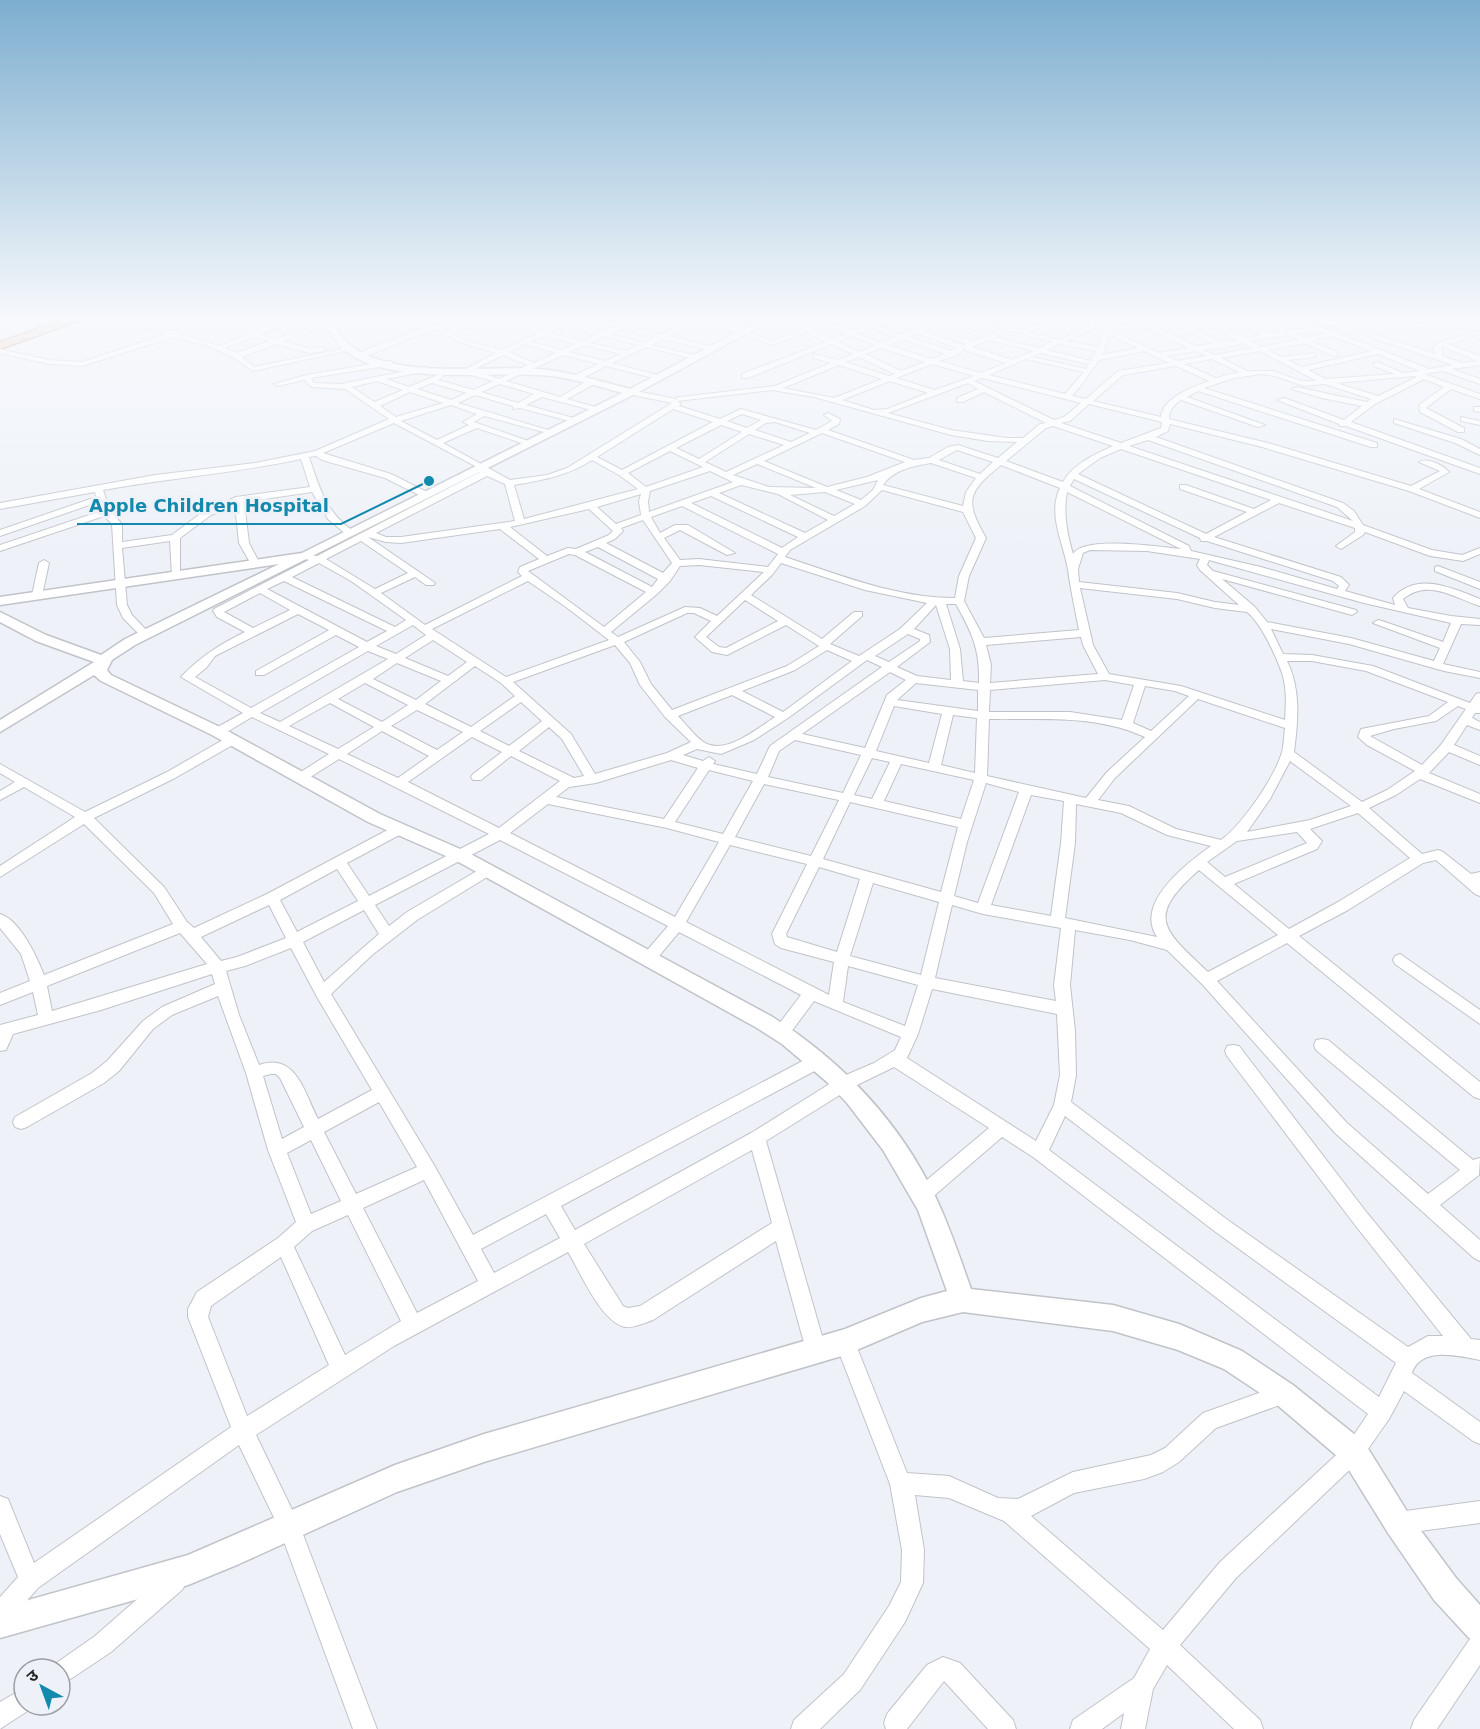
<svg xmlns="http://www.w3.org/2000/svg" width="1480" height="1729" font-family="'DejaVu Sans','Noto Sans Devanagari',sans-serif">
	<style>
		.lines { fill: none; stroke-linecap: round; stroke-linejoin: round }
		.street-casing { stroke: #c0c3c9; stroke-width: 2 }
		.secondary-casing { stroke: #c0c3c9; stroke-width: 3 }
		.primary-casing { stroke: #9c6447; stroke-width: 3 }
		.street { fill: #fff; fill-rule: evenodd }
		.secondary { fill: #fff; fill-rule: evenodd }
		.primary { fill: #ecb89d; fill-rule: evenodd }
		.leader { fill: none; stroke: #1389ad; stroke-width: 2 }
		.callout-dot { fill: #1389ad; stroke: #eef2f8; stroke-width: 2 }
		.callout-label { font-size: 18px; text-anchor: middle; font-weight: bold; fill: #1389ad; stroke: #eef2f8; stroke-width: 6; stroke-linejoin: round; paint-order: stroke }
	</style>
	<rect width="100%" height="100%" fill="#eef2f8"/>
	<g class="lines">
		<defs>
			<g id="street">
				<path d="M108 316C129 316 148 329 169 331 182 332 201 316 219 316L178 333 219 346 293 316H303L260 335 276 339 304 329 332 324 335 326 307 332 283 341 310 349 321 347 325 349 324 351 310 353 276 344 242 357 254 367 351 347 355 349 253 371 234 358 211 347 174 337 82 366 49 364 0 353V349L49 360 82 362 166 334ZM254 337 269 341 237 353 225 348Z"/>
				<path d="M391 316H401L415 322 425 321 448 330 491 316H502L452 333 463 340 502 350 537 334 522 325 520 316H526L527 323 543 331 558 325 530 316H542L602 332 615 326 579 316H592L620 324 633 317 646 316 644 318 679 326 699 319V321L669 336 714 347V351L663 339 651 345 698 356V360L646 347 612 363 661 376V380L606 366 579 380H573V376L599 364 563 355 506 381 560 397 590 379H596V383L567 399 599 408V412L542 397 526 405 577 419V423L520 408 513 409V406L475 395 458 403 555 432 551 434 484 416 474 422 534 443 527 445 477 428 443 443 510 480 547 475 567 468 672 403 628 394 627 392 631 390 676 399 681 404 679 406 720 419 741 409 816 430 832 421 824 415 828 413 840 419 839 424 828 430 914 460 929 458 948 447 958 445 998 458 1017 442 988 441 951 435 814 397 772 390 677 401V397H680L775 386 831 363 814 358V354L838 360 853 354 832 344 748 378H742V374L826 342 806 332 773 345 739 332 744 331 773 341 800 330 766 316C782 316 797 327 812 327V330L832 339 846 334 803 316H813L852 331 865 326 839 316H850L871 324 887 318 885 316H896L923 326 940 316H949L942 321 990 335 1005 329 966 316C986 316 1007 329 1022 329 1036 329 1051 316 1068 316L1030 332 1058 340 1091 325 1075 316H1084L1097 322 1110 316H1119L1105 323 1107 326 1137 323 1125 316H1134L1196 346 1212 344 1159 316H1168L1220 342 1237 340 1193 316H1202L1245 338 1262 335 1225 316C1246 316 1260 336 1281 332L1249 316H1258L1289 331 1318 326 1333 332 1345 329 1333 325 1324 326 1296 316 1336 322 1435 354 1433 348 1438 343 1480 330V334L1448 344 1480 356V365L1452 369 1480 379V384L1443 371 1424 374 1480 394V399L1451 389 1426 408 1464 428V432H1458L1420 412 1419 405 1444 387 1424 379 1375 404 1351 422 1480 468V474L1346 426H1340L1339 424 1277 400 1284 398 1344 420 1362 406 1322 398 1292 389 1296 387 1367 402 1371 399 1325 384 1304 386 1275 376 1262 374 1234 378 1204 388 1377 443V447H1371L1198 391 1187 397 1265 425 1258 427 1181 400C1174 405 1169 410 1169 419L1268 443 1411 486 1440 471 1419 462C1427 457 1443 465 1449 472L1419 489 1480 512V518L1409 491 1262 447 1170 424 1168 431 1156 437 1343 503 1354 511 1363 525 1432 550 1462 555 1480 548V554L1463 561 1430 556 1365 532 1363 535 1341 549 1336 546 1355 532V528L1279 503 1214 537 1341 577 1349 585 1345 591 1395 605 1393 598C1417 571 1452 588 1480 599V606C1454 598 1429 578 1403 599L1408 608 1451 616 1480 619V625L1461 624 1443 664 1480 672V678L1444 671 1349 644 1271 629 1283 654 1312 655 1373 666 1470 703 1476 694 1480 693V713H1475L1472 718 1480 722V730L1467 725 1454 745 1480 756V765L1449 752 1429 773 1480 794V803L1420 779 1396 795 1369 808 1422 854 1438 850 1443 852 1471 874 1480 872V896L1475 894 1436 860 1423 863 1348 910 1299 936 1480 1082V1099L1474 1097 1287 943 1217 981 1347 1123 1428 1194 1460 1170 1316 1050 1314 1045 1316 1040 1322 1039 1328 1040 1473 1160 1480 1158 1479 1175 1440 1205 1480 1240V1261L1474 1258 1335 1133 1202 984 1167 950 1130 940 1075 930 1070 985 1075 1031 1076 1075 1071 1102 1225 1218 1408 1347 1428 1336H1443L1355 1225 1227 1056 1225 1051 1227 1046 1233 1045 1239 1046 1367 1213 1471 1339 1480 1340V1360C1459 1356 1421 1346 1412 1373L1480 1422V1444L1473 1441 1404 1391 1389 1419 1361 1459 1236 1578 1180 1645 1260 1720 1263 1729H1234L1167 1665 1153 1689 1145 1729H1121L1124 1713 1102 1729H1070L1073 1720 1134 1678 1150 1649 1004 1521 949 1498 915 1495 924 1550 923 1583 905 1622 860 1690 820 1729H791L794 1720 844 1674 889 1606 901 1582 902 1550 890 1484 835 1342 838 1335 845 1332 852 1335 907 1473 949 1476 998 1498 1018 1499 1073 1472 1151 1455 1165 1448 1203 1413 1284 1384 1291 1387 1294 1394 1291 1401 1216 1428 1179 1462 1163 1472 1144 1479 1074 1493 1031 1516 1163 1630 1220 1562 1347 1445 1368 1414 1033 1157 1002 1137 928 1201 922 1203 916 1201 913 1195 916 1189 989 1128 894 1067 851 1088 766 1141 826 1350 823 1357 816 1360 809 1357 806 1350 776 1241 653 1320C644 1323 634 1328 625 1327 601 1322 581 1273 568 1252L394 1346 256 1435 299 1524 377 1729H353L279 1528 239 1445 38 1588 8 1622 0 1625V1597L18 1577 0 1534V1496L8 1499 34 1563 231 1427 188 1317V1309L197 1292 278 1238 296 1222 268 1150 246 1073 218 996 172 1015 153 1029 119 1071 104 1083 27 1127 21 1129 15 1127 13 1122 15 1117 92 1073 107 1061 143 1021 162 1007 215 984 212 974 101 1010 13 1034 6 1050 0 1051V1025L38 1015 33 992 0 1005V993L30 981 21 954 0 928V914C20 920 37 957 44 975L173 924 154 893 84 824 0 877V866L75 817 24 787 0 800V791L15 782 0 773V764L85 812 167 772 228 737H236L238 740 236 743 175 778 94 818 164 887 187 922 194 928 267 894 395 826H405L407 829 405 832 347 863 369 896 489 834 339 759 304 781H296L294 778 296 775 329 754 252 717 222 735H214L212 732 214 729 243 713 181 677C201 656 219 645 245 632L217 617 213 611 214 609 309 560 302 558V554L317 556 480 472 476 469 477 467 394 423 323 453 391 474 429 493V497H423L385 478 322 460 316 456 309 457C320 489 325 511 353 531V535H347L328 519 312 492 244 502 249 543 260 564 258 566H252L239 543 235 505 211 515 180 538V577H174L172 575 170 541 122 548 127 605 132 615 151 635 146 638 142 637 123 618 117 605 112 524 104 516 0 551V545L101 511 98 502 0 536V530L96 497 95 492 0 509V503L155 475 255 463 315 451 389 419 345 389 312 387 304 380 278 386 274 384 306 375 389 361H392V365L311 378 314 383 341 384 425 367 429 369 428 371 386 379 409 387 440 374 444 376 438 380 474 390 493 381 460 372 496 353 459 342 434 329 364 357H358V353L428 326 412 325ZM893 320 917 328 902 334 878 326ZM638 321 673 329 662 334 627 326ZM937 323 984 337 973 341 953 336 950 338 966 343 965 346 923 331 928 330ZM565 326 596 335 582 341 549 333ZM1099 326 1104 331 1098 347 1066 341ZM1144 326 1188 348 1159 353 1110 330ZM622 328 656 337 644 343 610 334ZM872 328 896 337 881 343 858 334ZM1317 330 1326 333 1305 338 1296 334ZM1012 331 1052 342 1039 348 995 337ZM1353 331 1453 365 1429 369 1340 334ZM917 333 957 348 952 351 909 337ZM1110 335 1138 348 1102 355ZM1288 335 1298 340 1261 347 1251 341ZM543 336 576 344 562 350 531 342ZM604 336 638 345 627 351 590 343ZM852 336 875 345 859 352 838 342ZM1332 336 1371 351 1302 367 1288 360 1315 357V353L1281 357 1268 350 1304 343 1334 356H1337V352L1311 341ZM903 339 945 354 932 359 888 345ZM988 340H989L1033 351 1012 360 972 347ZM1243 343 1253 348 1214 355 1203 350 1222 348ZM525 344 556 353 534 363 509 352ZM1059 344 1096 351 1091 361 1047 350ZM584 345 621 354 605 361 569 352ZM1442 346 1477 361H1479L1462 363 1442 356ZM881 348 925 362 901 371 865 354ZM965 348 967 351 1006 363 981 373 939 361 956 356ZM1144 351 1169 363 1118 371 1086 399 1072 396 1082 384 1099 360ZM1195 351 1206 356 1178 361 1166 356ZM1260 351 1317 381H1301L1273 371H1247L1221 358ZM1041 353 1089 364 1086 369 1032 357ZM1378 354 1420 371 1403 373 1377 362 1373 364 1374 366 1395 374 1326 379 1308 370ZM503 355 528 365 499 379 473 370ZM859 357 895 374 889 376 845 362ZM1026 359 1084 372 1065 394 989 375ZM1212 359 1239 372 1216 378 1184 364ZM932 364 974 376 935 390 896 378ZM839 365 882 379 834 398 783 388ZM1176 366 1209 381C1193 387 1163 397 1161 417L1093 401 1123 375ZM1414 376 1417 377 1378 396 1336 383ZM982 378 1081 403 1064 417 1054 420 974 381ZM377 381 403 390 374 402 352 387ZM890 381 928 393 887 409 874 410 842 400ZM432 383 467 393 451 400 417 389ZM968 383 978 389 957 398V402H963L984 392 1046 423 1040 424 1023 438H1007L951 430 888 413ZM500 384 534 394 518 403 481 392ZM410 392 443 403 396 417 380 406ZM1089 404 1162 422 1161 428 1121 443 1061 423 1070 421ZM451 405 477 414 463 422 469 425 437 440 401 421ZM673 409 713 422 622 470 597 457ZM742 414 761 420 747 428 727 421ZM775 422 810 433 791 442 755 430 766 423ZM721 425 742 432 699 459 676 448ZM1053 426 1113 446C1093 455 1072 465 1063 482L1006 461 1046 428ZM822 433 905 462 867 477 827 487 764 461ZM749 434 784 445 726 472 705 462ZM1148 440 1337 507 1353 521 1129 446ZM1121 449 1271 500 1254 509 1186 485H1180V489L1247 512 1206 534 1078 474 1100 458ZM957 450 993 462 980 474 939 460ZM670 451 703 467 646 487 628 473ZM301 459 310 487 236 497 204 511 172 535 122 542V524L110 511 103 490C169 478 236 473 301 459ZM592 460 619 475 638 489 524 519 514 485C543 480 567 476 592 460ZM931 463 976 478 966 492 963 506 883 485C894 469 914 466 931 463ZM757 464 816 488 769 487 733 475ZM1001 465 1060 488C1047 515 1064 544 1068 570 1071 591 1075 610 1079 630L984 638 964 601 969 576 986 538C964 500 968 492 1001 465ZM710 471 733 482 649 512 648 501 650 491ZM487 476 505 484 515 521 401 537H386L376 533ZM1074 479 1200 538 1201 541H1207L1333 581 1339 586 1337 589 1261 567 1191 551 1189 546 1070 486ZM878 480 873 490 861 500 836 490ZM741 485 778 494 828 520 805 533 719 493ZM882 490 963 512 976 538 959 576 955 598C896 598 840 575 785 557L790 550 865 506ZM825 492 855 504 834 516 790 495ZM1067 492 1181 549C1161 547 1084 535 1073 554 1067 533 1063 513 1067 492ZM641 494 639 501 641 515 616 524 597 507ZM711 496 798 537 782 548 691 503ZM682 506 778 554 768 567 699 559 680 560 664 538 680 530 727 555 735 553 688 525H675L660 533 651 517ZM589 509 613 531 609 535 576 549 568 548 547 556 510 527ZM643 520 672 563 663 573 606 543 615 539 623 531 621 528ZM500 529 539 559 520 567 518 572 522 576 425 625 381 593 415 577 426 585H434L435 583 368 537 386 542 401 543ZM361 541 408 573 375 589 326 559ZM598 547 658 579 652 587 585 552ZM1090 550 1147 551 1200 559 1197 565 1200 570 1239 605 1215 602 1177 593 1079 582 1078 569 1083 553ZM569 554 575 555 646 592 604 627 528 571ZM1209 560 1364 603 1451 623 1443 642 1382 621 1378 620 1373 623 1440 648 1434 661 1351 638 1267 622 1255 607 1222 579 1352 615 1357 612 1356 610 1213 571 1207 565ZM319 563 351 581 406 620 395 627 292 577ZM781 563 865 590 927 603 900 629 859 656 830 644 862 616V612H854L822 639 751 595 772 575ZM699 565 764 572 717 616 700 608 685 607 618 637 611 632 657 594 670 581 680 566ZM284 581 387 631 367 642 267 589ZM528 581 566 607 609 640 506 677 432 629ZM1080 588 1177 599 1215 608 1247 612C1261 623 1276 656 1282 673 1287 688 1286 705 1285 720L1181 686 1109 674 1093 645ZM260 593 290 610 253 628 224 612ZM745 600 778 621 726 648 719 647 706 637ZM946 604H956C972 633 980 649 979 683L963 681 960 649ZM936 605 950 649 951 680 917 676 897 667 930 642 929 635 914 629ZM687 613H694L711 621 695 637 712 652 727 655 786 625 819 646 787 666 672 710 651 684 640 662 624 642ZM298 614 329 630 256 671V675H264L336 635 359 647 251 708 195 677 207 667 215 656ZM413 625 426 635 396 654 376 646ZM908 634 920 639V641L889 662 875 656ZM1081 637 1083 645 1098 674 990 683 991 665 986 645ZM433 640 467 662 448 676 405 658ZM615 645 630 663 640 685 665 717 691 742 667 753 595 774 571 734 513 682ZM827 650 852 661 783 712 742 691 795 670ZM368 651 388 659 280 722 260 713ZM867 660 882 667 770 746 757 774 713 764 715 761 709 757 703 761 683 755 697 749 721 754 754 740 788 718ZM1287 661H1312L1366 671 1448 702 1429 716 1361 729 1358 737 1367 745 1415 771 1387 790 1362 802 1294 752C1298 721 1301 689 1287 661ZM397 663 441 681 416 700 373 679ZM475 666 501 683 515 696 471 727 425 704ZM890 672 906 680 887 695 865 748 802 734ZM1105 680 1134 685 1122 720 1070 712H989L990 690ZM365 683 408 705 382 722 338 699ZM916 683 978 690V711L897 700ZM1145 686 1175 691 1189 696 1151 731 1133 723ZM732 695 775 717C758 728 726 755 705 743 695 737 686 724 678 716ZM1198 699 1285 728C1284 736 1284 744 1282 752 1275 777 1242 825 1221 840L1176 829 1129 806 1098 800 1115 778ZM521 702 542 721 509 746 480 731ZM330 703 374 727 338 749 289 726ZM894 706 942 714 929 763 876 751ZM1458 706 1466 709 1440 746 1422 765 1370 736 1394 729 1436 721ZM417 710 463 732 437 750 391 726ZM953 715 977 718 975 773 941 765ZM989 719C1042 720 1095 714 1145 737L1107 772 1086 798 987 776ZM549 727 562 739 584 776 574 778 519 751ZM382 731 429 756 398 778 347 754ZM472 737 502 752 473 774 471 777 473 780H481L511 756 560 781 499 828 408 782ZM795 740 861 755 843 793 768 777 779 751ZM872 758 890 762 872 799 854 795ZM671 760 698 768 664 819 556 797 569 787 596 783ZM1290 761 1351 806 1310 820 1247 832 1270 799ZM901 764 974 780 961 819 884 801ZM709 770 753 781 723 834 675 822ZM986 783 1019 792 978 903 954 896 967 842ZM764 784 839 800 811 856 735 837ZM1031 795 1064 801 1061 843 1051 916 991 905ZM850 802 958 827 941 892 823 859ZM548 804 667 828 719 842 675 917 510 833ZM1076 804 1121 813 1167 835 1211 846C1187 863 1134 903 1157 937L1065 918 1075 843ZM1358 813 1410 858 1338 902 1289 929 1234 884 1317 849 1322 841 1310 829ZM1297 832 1307 843 1225 877 1207 862 1237 841ZM500 840 668 926 644 954 642 958 644 962H654L679 932 801 995 776 1028 774 1032 776 1036 782 1038 788 1036 814 1001 901 1037 895 1050 874 1063 839 1078 751 1133 575 1230 561 1206 824 1066 826 1061 824 1056 818 1054 812 1056 473 1235 434 1165 331 994 372 955 417 920 492 874 494 871 492 868H482L407 912 389 926 375 905ZM730 845 807 864 772 934 775 944 781 948 834 962 829 995 686 922ZM819 867 860 879 837 952 787 937 786 934ZM337 869 358 901 297 932 280 900ZM1199 870 1278 935 1208 972C1164 930 1144 918 1199 870ZM873 883 939 902 921 975 850 956ZM269 905 286 938 237 957 221 961 201 937ZM952 905 983 914 1061 928 1054 985 1056 1001 935 978ZM364 910 379 934 324 982 303 942ZM180 933 207 964 52 1011 47 986ZM291 948 317 997 372 1090 318 1119C304 1092 296 1052 259 1065L239 1015 226 971 245 966ZM848 966 918 985 905 1026 843 1002ZM932 989 1057 1014 1060 1075 1054 1105 1036 1141 907 1058 918 1034ZM271 1074H276L280 1078 304 1127 282 1139 263 1076ZM379 1102 417 1167 356 1194 324 1132ZM1065 1116 1213 1230 1396 1363 1379 1397 1049 1150ZM311 1140 341 1201 311 1214 287 1153ZM752 1150 772 1223 640 1306 628 1308 623 1306 584 1244ZM424 1180 478 1281 417 1313 363 1208ZM546 1214 560 1238 494 1273 481 1249ZM348 1215 401 1321 345 1355 294 1247 312 1231ZM281 1257 329 1365 247 1416 208 1317 211 1306Z"/>
				<path d="M1384 316C1397 316 1410 324 1422 323 1433 323 1443 316 1455 316L1421 328Z"/>
				<path d="M1474 407H1480V412L1474 411Z"/>
				<path d="M1461 417 1480 421V425L1461 421Z"/>
				<path d="M1394 419 1461 439 1480 449V455L1455 443 1394 423Z"/>
				<path d="M44 560 49 563 42 595 37 598 32 595 39 563Z"/>
				<path d="M1438 566 1480 582V589L1435 571V567Z"/>
				<path d="M1400 954 1480 1010V1024L1395 964 1393 960 1395 956Z"/>
				<path d="M1480 1501V1523L1398 1534 1390 1531 1387 1523 1390 1515 1398 1512Z"/>
				<path d="M175 1570 183 1573 186 1581 183 1589 111 1652 60 1686V1669H50L52 1666 95 1636 167 1573Z"/>
				<path d="M1480 1632V1665L1437 1729H1411L1414 1720 1472 1636Z"/>
				<path d="M943 1657 960 1663 1013 1720 1016 1729H988L944 1681 907 1729H886L884 1723 887 1714 927 1665Z"/>
				<path d="M24 1688V1705H34L32 1708 0 1729V1702Z"/>
			</g>
			<path id="secondary" d="M320 316H329C336 326 341 339 351 346 396 380 486 365 540 369 571 372 600 381 630 389L737 332 678 316H695L745 328 767 316H779L635 394 135 645 112 660 107 670 111 675 224 729 380 814 467 852 771 1016C842 1061 900 1122 936 1198 950 1228 960 1258 971 1289L1113 1305 1179 1324 1242 1351 1293 1385 1364 1442 1408 1513 1456 1578 1480 1605V1642L1469 1638 1434 1600 1388 1533 1344 1462 1275 1403 1224 1369 1178 1350 1113 1331 963 1312 922 1322 845 1355 484 1462 397 1492 239 1564 188 1585 0 1638V1608L188 1555 395 1465 484 1434 845 1329 921 1298 947 1291 918 1210 883 1150 847 1103 827 1082 782 1044 757 1028 455 860 368 822 212 735 101 681 94 675 0 732V720L94 662 36 641 0 622V612L46 635 101 655 125 639 279 564 0 605V597L302 553 622 393C594 385 566 376 537 375 483 372 388 385 344 350 334 341 328 327 320 316Z"/>
			<path id="primary" d="M75 316H91L0 349V342Z"/>
		</defs>
		<use href="#street" class="street-casing"/>
		<use href="#secondary" class="secondary-casing"/>
		<use href="#primary" class="primary-casing"/>
		<use href="#street" class="street"/>
		<use href="#secondary" class="secondary"/>
		<use href="#primary" class="primary"/>
	</g>
	<linearGradient id="sky" x2="0" y2="1"><stop stop-color="#7daecf"/><stop offset="0.57" stop-color="#f7f9fc"/><stop offset="1" stop-color="#f7f9fc" stop-opacity="0"/></linearGradient>
	<rect width="1480" height="558" fill="url(#sky)"/>
	<path class="leader" d="M429 481L341 524H77"/>
	<circle class="callout-dot" cx="429" cy="481" r="6"/>
	<g class="callout-label">
		<text x="209" y="512">Apple Children Hospital</text>
	</g>
	<g transform="translate(42 1687) rotate(319)"><circle r="28" fill="#eef2f8" stroke="#9b9ea3" stroke-width="1.5"/>
	<path d="M0-4.5L10 22L0 15L-10 22Z" fill="#1389ad"/>
	<text y="-9" font-size="16" font-weight="bold" text-anchor="middle" fill="#1f2123">उ</text>
	</g>
</svg>
